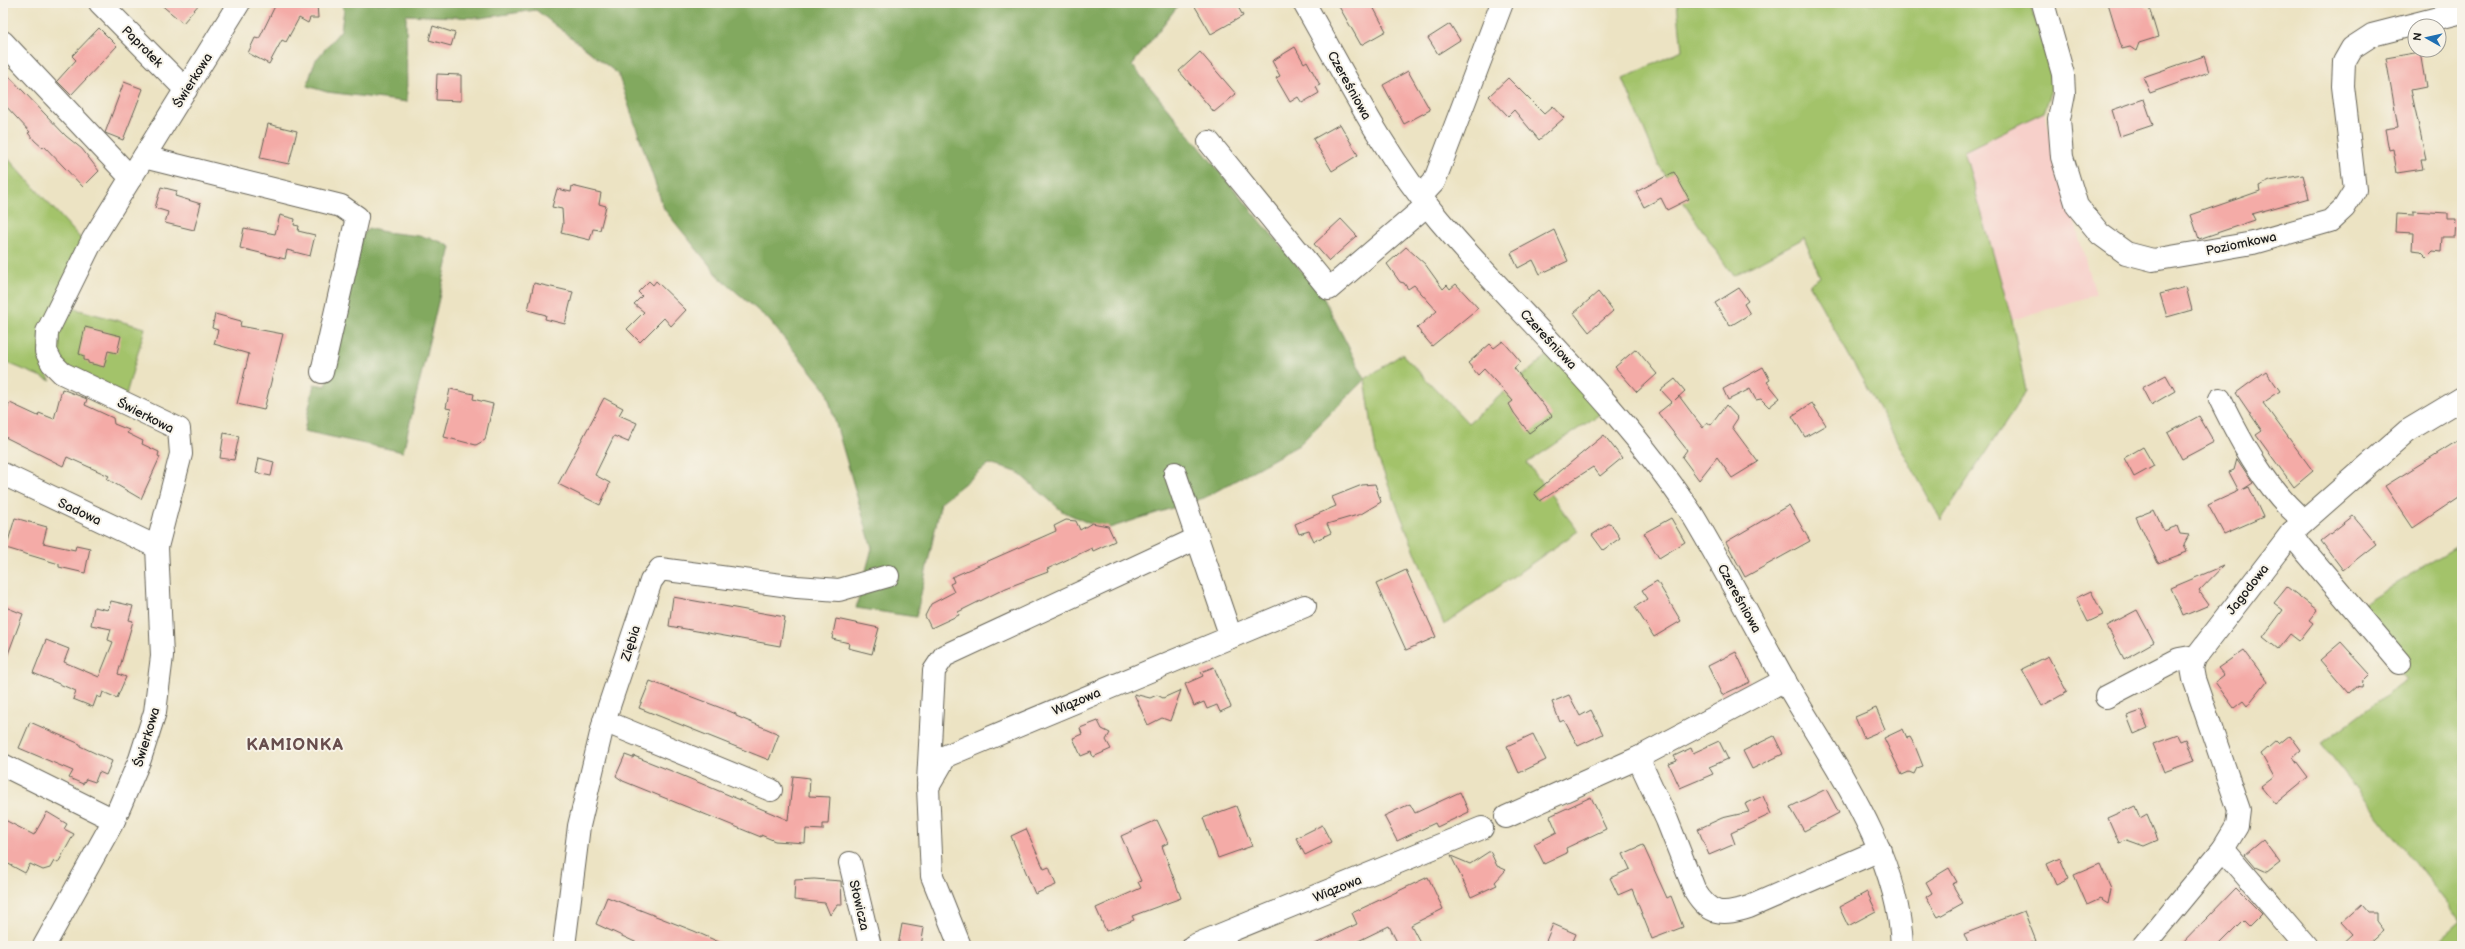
<svg xmlns="http://www.w3.org/2000/svg" width="2465" height="949" font-family="'Balsamiq Sans',sans-serif">
	<style>
		.built { fill: #f7d0ca }
		.green { fill: #a3c36b; stroke: #607044 }
		.forest { fill: #82a95f; stroke: #4f623e }
		.building { fill: #f4aba7 }
		.lines { fill: none; stroke-linecap: round; stroke-linejoin: round }
		.minor-casing { stroke: #656256; stroke-width: 24 }
		.minor { stroke: #fff; stroke-width: 22 }
		.labels { text-anchor: middle; stroke-width: 4; stroke-linejoin: round; paint-order: stroke }
		.street-label { font-size: 13px; fill: #1c1c1c; stroke: #f7f3e8 }
		.district-label { font-size: 17px; font-weight: bold; letter-spacing: 1px; fill: #684e4d; stroke: #f7f3e8 }
	</style>
	<rect width="100%" height="100%" fill="#f7f3e8"/>
	<filter id="ink" filterUnits="userSpaceOnUse"><feTurbulence type="fractalNoise" baseFrequency=".025" numOctaves="2"/><feDisplacementMap in="SourceGraphic" scale="8" xChannelSelector="R" yChannelSelector="G"/><feConvolveMatrix kernelMatrix="1 2 1 2 8 2 1 2 1" color-interpolation-filters="sRGB"/></filter>
	<filter id="wash" filterUnits="userSpaceOnUse"><feTurbulence type="fractalNoise" baseFrequency=".012" numOctaves="4" result="noise"/><feDisplacementMap in="SourceGraphic" scale="16" xChannelSelector="R" yChannelSelector="G"/><feGaussianBlur stdDeviation="0.9" result="paint"/><feColorMatrix in="noise" values="0 0 0 0 0 0 0 0 0 0 0 0 0 0 0 0 0 1.4 0 .05"/><feComposite in="paint" operator="in"/></filter>
	<g filter="url(#wash)">
		<rect width="100%" height="100%" fill="#ece3c3"/>
		<path class="built" d="M2044 112 2095 295 2012 320 1964 150Z"/>
		<g class="green">
			<path d="M1677 3H2030L2055 81 2044 112 1964 151 2012 320 2026 391 1941 520 1809 284 1820 277 1804 238 1733 276 1658 164 1623 79 1682 50Z"/>
			<path d="M3 153 82 240 42 366 51 381 3 361Z"/>
			<path d="M72 299V308L145 328 125 398C97 384 42 370 56 329 59 319 67 308 72 299Z"/>
			<path d="M1550 353 1609 408 1527 463 1578 531 1444 625 1376 453 1365 379 1402 354 1468 423Z"/>
			<path d="M2462 543V946H2433L2461 921 2321 744 2407 679 2349 612Z"/>
		</g>
		<g class="forest">
			<path d="M340 3H1180L1132 65 1323 297 1365 379 1299 445 1204 498 1103 530 1062 511 1017 472 989 464 941 502 916 617 856 608 872 548 826 390 769 320 720 278 664 209 618 74 536 10 480 18 406 15 407 102 327 92 307 86 315 61 341 30 344 9Z"/>
			<path d="M368 228C397 237 425 231 451 247L403 452 304 431 314 384 326 386 362 236Z"/>
		</g>
		<g id="blocks">
			<g class="building">
				<path d="M159 3H200L183 23Z"/>
				<path d="M268 3H317L318 18H310L308 23 299 18 286 42 282 40 269 64 248 53 255 38 259 39 275 6Z"/>
				<path d="M1193 3H1236L1243 16 1211 34Z"/>
				<path d="M1337 3H1371L1386 31 1361 45Z"/>
				<path d="M2108 3H2145L2146 8 2149 7 2158 37 2139 43 2136 51 2130 47 2122 49Z"/>
				<path d="M1450 24 1460 40 1438 54 1428 38Z"/>
				<path d="M433 26 455 33 451 46 429 40Z"/>
				<path d="M99 28 117 46 71 95 57 81 76 60 72 56Z"/>
				<path d="M1295 47 1304 63 1307 61 1320 85 1316 87 1319 93 1302 103 1298 97 1290 102 1276 78 1280 76 1272 61Z"/>
				<path d="M1200 52 1236 94 1214 112 1179 71Z"/>
				<path d="M2420 52 2426 87 2411 90 2426 159H2421L2423 169 2397 173 2393 149 2389 150 2385 129 2398 127 2386 58Z"/>
				<path d="M2204 56 2209 72 2150 93 2143 77Z"/>
				<path d="M3 70 66 136 82 149 99 171 83 187 44 146 43 148 35 141 28 133 30 132 3 103Z"/>
				<path d="M1408 71 1430 110 1404 124 1383 85Z"/>
				<path d="M437 74 461 75V101L436 100Z"/>
				<path d="M1508 78 1544 114 1553 106 1564 118 1539 140 1514 110 1508 116 1489 96Z"/>
				<path d="M124 82 143 89 123 140 105 133Z"/>
				<path d="M2144 99 2153 125 2120 136 2112 110Z"/>
				<path d="M268 124 297 131 289 164 260 158Z"/>
				<path d="M1340 124 1358 155 1332 171 1313 139Z"/>
				<path d="M1674 172 1689 199 1667 210 1661 198 1644 207 1636 192Z"/>
				<path d="M2303 175 2309 198 2252 214 2255 220 2199 239 2191 215 2260 191 2259 186 2270 181Z"/>
				<path d="M572 186 601 193 599 204 606 206 600 230 593 229 590 240 561 233 563 224 562 209 552 207 557 189 571 192Z"/>
				<path d="M161 187 177 191 175 196 201 204 194 230 165 223 168 212 155 208Z"/>
				<path d="M2413 211 2447 213V219H2456L2455 237H2442L2441 252 2433 251 2427 257 2421 251 2412 250 2413 233 2395 232 2396 214 2413 215Z"/>
				<path d="M280 215 295 219 294 225 299 226 298 231 315 235 310 256 287 250 285 259 240 248 244 228 275 234Z"/>
				<path d="M1341 219 1357 236 1329 261 1314 244Z"/>
				<path d="M1554 230 1568 261 1540 274 1533 260 1518 268 1511 253Z"/>
				<path d="M1406 247 1425 264 1443 289 1447 285 1450 289 1456 284 1478 308 1432 346 1417 328 1437 311 1414 285 1408 289 1404 283 1400 282 1387 264Z"/>
				<path d="M649 281 653 285 656 281 686 310 671 326 664 318 640 342 627 329 644 312 634 304 642 296 638 292Z"/>
				<path d="M534 283 573 292 565 324 545 319 546 315 528 310Z"/>
				<path d="M2186 287 2192 310 2167 317 2160 294Z"/>
				<path d="M1739 288 1748 301 1744 304 1750 314 1730 326 1715 303Z"/>
				<path d="M1598 292 1613 311 1589 332 1574 313Z"/>
				<path d="M215 314 241 321 240 326 283 334 264 410 237 404 249 354 214 344 218 330 212 328Z"/>
				<path d="M85 327 121 336 117 353 108 351 104 367 88 363V361L84 360V356L79 354Z"/>
				<path d="M1503 341 1521 362 1514 368 1552 416 1529 433 1514 413 1509 404 1513 401 1484 369 1478 375 1468 363 1490 344 1494 348Z"/>
				<path d="M1636 349 1657 374 1637 392 1615 367Z"/>
				<path d="M1763 367 1770 380 1767 382 1780 398 1769 407 1761 399 1756 400 1750 389 1728 400 1723 389Z"/>
				<path d="M2266 371 2280 391 2263 403 2313 471 2294 487 2256 435 2262 431 2236 393Z"/>
				<path d="M2166 375 2175 391 2151 405 2142 388Z"/>
				<path d="M1675 379 1685 391 1675 400 1679 396 1703 428 1707 422 1711 425 1726 405 1738 418 1732 427 1758 462 1732 478 1717 457 1699 480 1682 457 1687 450 1658 413 1672 402 1661 390Z"/>
				<path d="M62 389 87 399 85 405 113 418 114 424 129 430 127 433 143 441 142 444 159 452 158 456 160 457 141 499 107 479 109 476 67 457 63 466 3 436V417L10 403 38 416 39 413 54 419Z"/>
				<path d="M450 389 474 394 473 399 493 404 485 440 476 445 444 437 451 409 446 408Z"/>
				<path d="M604 398 623 408 619 415 637 423 628 442 614 436 595 475 610 483 600 505 558 484Z"/>
				<path d="M1812 403 1826 425 1805 437 1792 416Z"/>
				<path d="M2199 416 2214 442 2182 459 2168 433Z"/>
				<path d="M224 433 239 436 234 460 220 458Z"/>
				<path d="M1604 435 1622 458 1600 476 1593 467 1540 501 1534 493Z"/>
				<path d="M2462 438V495L2413 528 2385 486Z"/>
				<path d="M2143 447 2154 466 2134 477 2124 458Z"/>
				<path d="M259 458 274 462 271 476 256 473Z"/>
				<path d="M2237 459 2253 483 2242 490 2249 487 2263 517 2224 534 2208 505 2239 491 2229 472 2234 470Z"/>
				<path d="M1375 484 1381 502 1361 514 1327 524 1331 533 1314 541 1309 531 1299 534 1295 524 1336 506 1332 497 1362 485Z"/>
				<path d="M1789 505 1810 541 1745 577 1726 542Z"/>
				<path d="M2154 510 2164 531 2177 526 2180 534 2189 535 2184 544 2187 552 2158 563 2136 517Z"/>
				<path d="M2353 516 2376 544 2343 570 2321 541Z"/>
				<path d="M15 518 47 527 43 543 75 550 76 545 90 548 85 573 59 567V564L6 548Z"/>
				<path d="M1671 518 1685 542 1659 558 1644 533Z"/>
				<path d="M1066 520 1076 521 1080 530 1092 523 1108 526 1115 541 1093 551 1092 548 1047 569 1048 572 1006 588 958 612 959 615 931 628 925 616 931 604 954 592 950 584 954 582 952 577 1056 531 1054 526Z"/>
				<path d="M1610 523 1620 538 1603 550 1592 535Z"/>
				<path d="M2223 566 2199 591 2209 605 2183 616 2171 588Z"/>
				<path d="M1406 570 1436 637 1406 650 1376 584Z"/>
				<path d="M1657 581 1681 621 1654 637 1635 607 1648 599 1642 590Z"/>
				<path d="M2287 587 2317 610 2309 620 2313 623 2299 641 2290 634 2278 649 2263 637 2283 610 2274 603Z"/>
				<path d="M2091 591 2103 615 2088 622 2076 598Z"/>
				<path d="M673 597 785 617 780 646 669 626Z"/>
				<path d="M111 601 133 606 129 620 133 621 118 674 126 677 117 698 103 692 101 698 97 696 93 707 73 699 76 691 33 673 46 640 69 649 64 662 99 677 113 642 108 640 111 629 91 625 94 607 108 610Z"/>
				<path d="M3 606 23 614 5 662H3Z"/>
				<path d="M2137 610 2154 642 2124 659 2107 626Z"/>
				<path d="M836 619 879 628 872 654 848 648 849 643 832 639Z"/>
				<path d="M2341 642 2370 674 2363 681 2362 688 2355 687 2348 693 2320 660Z"/>
				<path d="M2244 650 2267 681 2247 706 2243 701 2234 708 2215 682 2224 675 2218 668Z"/>
				<path d="M1736 652 1750 682 1722 695 1708 666Z"/>
				<path d="M2048 656 2067 692 2042 706 2022 669Z"/>
				<path d="M1214 667 1231 707 1220 712 1217 705 1207 709 1204 702 1194 706 1185 684 1203 676 1201 672Z"/>
				<path d="M650 681 729 711 736 714V716L779 734 769 760 639 708Z"/>
				<path d="M1181 690 1170 721 1162 718 1148 725 1134 694 1150 698 1157 695 1163 698Z"/>
				<path d="M1569 695 1580 716 1591 710 1603 734 1578 746 1564 720 1560 722 1552 702Z"/>
				<path d="M1876 708 1885 729 1864 738 1855 717Z"/>
				<path d="M2141 711 2148 728 2134 734 2127 716Z"/>
				<path d="M1098 721 1102 729 1110 733 1106 740 1111 749 1093 757 1091 752 1081 756 1073 738 1082 734 1080 728Z"/>
				<path d="M30 722 80 744V746L112 761 106 775 99 772 95 782 86 779 83 784 69 778 73 771 19 748Z"/>
				<path d="M1903 729 1907 738 1910 737 1915 746 1923 766 1917 768 1914 774 1909 772 1902 775 1884 738Z"/>
				<path d="M1533 734 1546 760 1519 773 1507 746Z"/>
				<path d="M2178 735 2181 741 2186 739 2194 761 2164 772 2153 744Z"/>
				<path d="M2290 735 2301 750 2293 757 2308 777 2275 804 2261 787 2274 777 2261 754 2276 741 2279 744Z"/>
				<path d="M1774 736 1783 754 1752 769 1743 751Z"/>
				<path d="M1719 741 1728 759 1709 767 1713 774 1680 788 1669 764 1677 761 1674 756 1691 748 1693 753Z"/>
				<path d="M625 755 633 758 634 756 669 770 788 820 793 776 810 778 809 796 830 797 828 824H823V830L806 829 805 843 775 841 761 835V837L623 781 616 776Z"/>
				<path d="M1826 789 1839 813 1804 831 1790 807Z"/>
				<path d="M1460 792 1469 812 1437 827 1435 823 1397 841 1384 816 1410 804 1415 813Z"/>
				<path d="M1763 796 1771 814 1731 833 1735 844 1709 855 1698 829 1722 818 1749 812 1745 804Z"/>
				<path d="M1591 797 1606 829 1566 848 1567 853 1544 864 1534 844 1557 832 1550 816Z"/>
				<path d="M1236 806 1252 846 1218 858 1203 818Z"/>
				<path d="M2135 806 2140 818 2147 814 2158 840 2144 846 2127 840 2119 843 2108 818Z"/>
				<path d="M47 812 67 824 64 829 74 834 58 863 54 861 50 868 43 870 30 864 25 873 3 861V819L34 835Z"/>
				<path d="M1157 820 1168 843 1162 846 1181 898 1132 916 1134 920 1106 931 1096 908 1141 888 1138 882 1141 881 1121 836Z"/>
				<path d="M1322 825 1331 842 1305 855 1296 838Z"/>
				<path d="M1026 829 1044 869 1049 867 1056 885 1035 894 1011 836Z"/>
				<path d="M2263 839 2280 862 2267 872 2256 867 2245 854Z"/>
				<path d="M1643 845 1667 898 1671 896 1683 927 1652 939 1632 889 1618 895 1610 878 1630 869 1623 854Z"/>
				<path d="M1490 851 1497 866 1506 870 1495 882 1497 885 1471 897 1451 856 1470 864Z"/>
				<path d="M2060 858 2069 879 2056 885 2047 864Z"/>
				<path d="M2100 864 2111 889 2108 904 2100 899 2087 905 2074 875Z"/>
				<path d="M1949 868 1957 882 1952 884 1963 903 1938 917 1926 897 1932 893 1926 882Z"/>
				<path d="M1428 877 1443 909 1411 925 1422 946H1399L1389 926 1348 946H1311L1357 924 1352 913Z"/>
				<path d="M814 879 841 881 842 905H837L830 915 825 903 794 900 795 880Z"/>
				<path d="M2236 888 2262 914 2249 927 2243 921 2218 946H2180Z"/>
				<path d="M1867 892 1876 911 1848 926 1839 907Z"/>
				<path d="M607 897 694 931 728 946H646L635 942 596 924Z"/>
				<path d="M2361 905 2368 913H2376V921L2383 930 2365 946H2340L2353 934 2342 922Z"/>
				<path d="M2024 911 2036 941 2024 946H1969L1964 934Z"/>
				<path d="M902 924 924 928 921 946H898Z"/>
				<path d="M1553 924 1576 934 1571 946H1544Z"/>
			</g>
		</g>
	</g>
	<g filter="url(#ink)">
		<use href="#blocks" fill-opacity="0" stroke="#656256" stroke-width="1"/>
		<g class="lines">
			<defs>
				<g id="minor">
					<path d="M100 3 186 90"/>
					<path d="M1304 3C1346 77 1384 155 1439 220 1524 320 1619 403 1692 514 1725 569 1754 625 1785 681 1832 763 1898 849 1902 946"/>
					<path d="M2043 3 2063 74 2064 94 2059 119 2062 157 2077 206 2100 234 2126 253 2153 260 2253 243 2330 221 2344 208 2355 190 2343 86 2344 62 2352 48 2372 35 2462 12"/>
					<path d="M3 42 131 178"/>
					<path d="M1209 142 1329 289 1427 205"/>
					<path d="M144 157 341 206 357 217 322 372"/>
					<path d="M1421 196 1434 182 1502 3"/>
					<path d="M2220 399C2241 442 2266 489 2304 521"/>
					<path d="M3 474 157 547"/>
					<path d="M2292 532 2300 545 2400 663"/>
					<path d="M1231 637 1305 606"/>
					<path d="M2106 697 2179 659 2196 656"/>
					<path d="M604 721 771 790"/>
					<path d="M1638 758 1667 820 1695 891C1710 916 1723 915 1749 907L1880 850"/>
					<path d="M3 765 114 820"/>
					<path d="M928 782 934 671 944 656 1198 538"/>
					<path d="M1506 817 1638 758 1785 680"/>
					<path d="M2223 849 2306 946"/>
					<path d="M850 863 870 946"/>
					<path d="M44 946 114 820 140 759 155 712 162 656 157 547 181 454 179 429 62 373 52 363 46 351 47 332 93 239 239 3"/>
					<path d="M564 946 579 826 604 721 651 581 660 569 797 587 839 590 888 576"/>
					<path d="M960 946 932 876 928 787 946 756 1231 637 1175 473"/>
					<path d="M1193 946 1482 828"/>
					<path d="M2143 946 2223 849 2237 826 2239 810 2194 679 2192 668 2195 658 2292 532 2407 431 2462 398"/>
				</g>
			</defs>
			<use href="#minor" class="minor-casing"/>
			<use href="#minor" class="minor"/>
		</g>
	</g>
	<g class="labels">
		<g class="street-label">
			<text transform="translate(143 46) rotate(45)" y="5">Paprotek</text>
			<text transform="translate(192 80) rotate(-58)" y="5">Świerkowa</text>
			<text transform="translate(1350 85) rotate(61)" y="5">Czereśniowa</text>
			<text transform="translate(2241 243) rotate(-12)" y="5">Poziomkowa</text>
			<text transform="translate(1549 339) rotate(47)" y="5">Czereśniowa</text>
			<text transform="translate(146 415) rotate(27)" y="5">Świerkowa</text>
			<text transform="translate(80 511) rotate(25)" y="5">Sadowa</text>
			<text transform="translate(2247 589) rotate(-52)" y="5">Jagodowa</text>
			<text transform="translate(1740 598) rotate(61)" y="5">Czereśniowa</text>
			<text transform="translate(630 643) rotate(-72)" y="5">Ziębia</text>
			<text transform="translate(1076 701) rotate(-23)" y="5">Wiązowa</text>
			<text transform="translate(146 737) rotate(-73)" y="5">Świerkowa</text>
			<text transform="translate(1337 888) rotate(-22)" y="5">Wiązowa</text>
			<text transform="translate(860 905) rotate(77)" y="5">Słowicza</text>
		</g>
		<g class="district-label">
			<text x="295" y="750">KAMIONKA</text>
		</g>
	</g>
	<rect width="2465" height="949" fill="none" stroke="#f7f3e8" stroke-width="16"/>
	<g transform="translate(2427 38) rotate(278)"><circle r="19" fill="#f7f3e8" stroke="#9f9d96"/>
	<path d="M0-3L7 15L0 10L-7 15Z" fill="#1f6fb2"/>
	<text y="-6" font-size="11" font-weight="bold" text-anchor="middle" fill="#1c1c1c">N</text>
	</g>
</svg>
